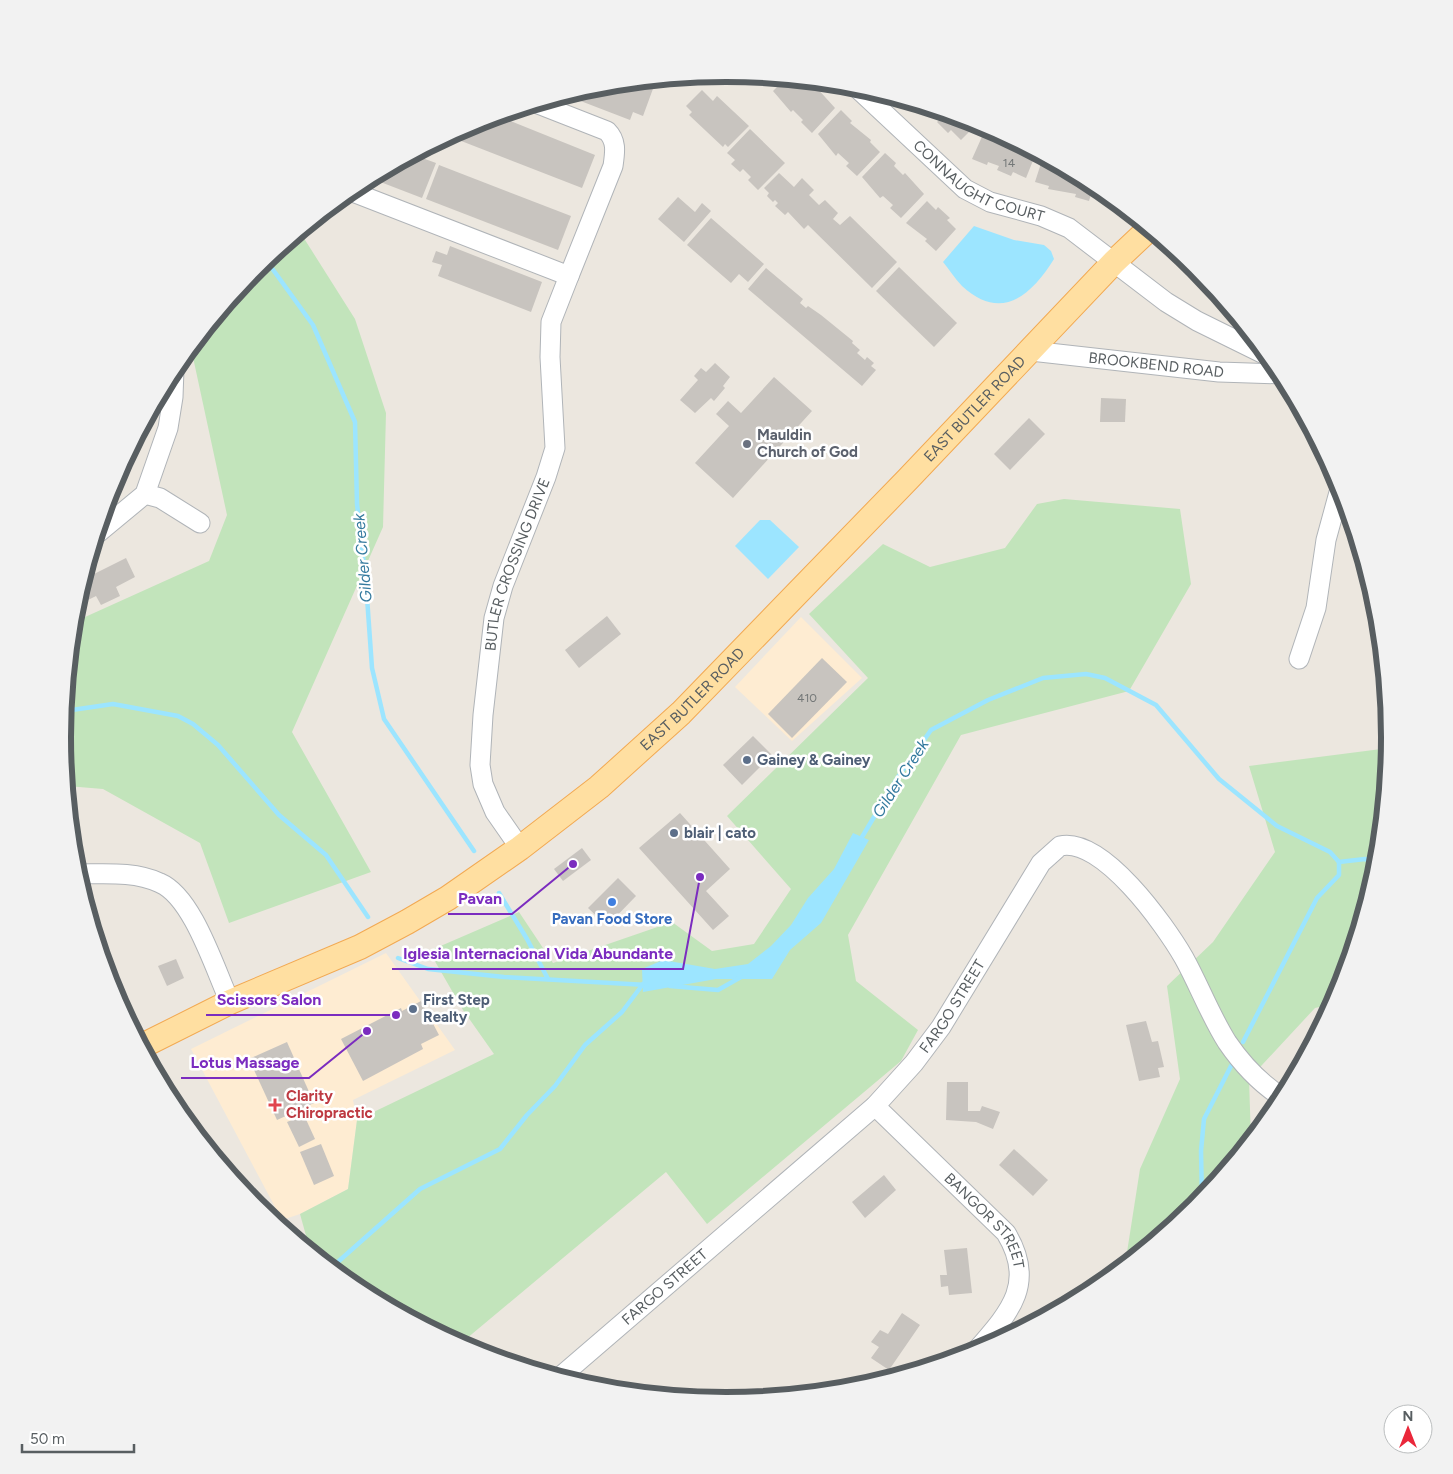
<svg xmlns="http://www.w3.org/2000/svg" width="1453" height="1474" font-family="Figtree,sans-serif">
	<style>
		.commercial { fill: #feecd2 }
		.green { fill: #c2e4bb }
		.water { fill: #9ce5ff }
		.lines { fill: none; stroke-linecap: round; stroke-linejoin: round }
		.stream { stroke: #9ce5ff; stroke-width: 4.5 }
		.building { fill: #c8c4bf }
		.minor-casing { stroke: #b0b4b8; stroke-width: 21 }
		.major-casing { stroke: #f2a952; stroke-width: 26 }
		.minor { stroke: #fff; stroke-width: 19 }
		.major { stroke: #ffdfa1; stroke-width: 24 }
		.worship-dot { fill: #6b7280; stroke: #fff; stroke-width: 2 }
		.service-dot { fill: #5c6f8a; stroke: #fff; stroke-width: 2 }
		.shop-dot { fill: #3f7fe0; stroke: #fff; stroke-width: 2 }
		.health-dot { fill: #e0444e; stroke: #fff; stroke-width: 2 }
		.labels { text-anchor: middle; stroke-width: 5; stroke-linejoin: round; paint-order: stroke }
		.number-label { font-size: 12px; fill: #747878 }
		.street-label { font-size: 15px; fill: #585e61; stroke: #fff }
		.worship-label { font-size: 15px; font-weight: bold; fill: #5b616d; stroke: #fff; text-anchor: start }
		.service-label { font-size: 15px; font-weight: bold; fill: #4e5e75; stroke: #fff; text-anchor: start }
		.shop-label { font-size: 15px; font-weight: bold; fill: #366cbe; stroke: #fff }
		.health-label { font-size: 15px; font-weight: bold; fill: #be3a42; stroke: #fff; text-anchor: start }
		.water-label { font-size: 16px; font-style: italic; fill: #357b9f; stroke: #fff }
		.rim { fill: none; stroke: #585e61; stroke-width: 6 }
		.leader { fill: none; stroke: #7b2cbf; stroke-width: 2 }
		.callout-dot { fill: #7b2cbf; stroke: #fff; stroke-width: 2 }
		.callout-label { font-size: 16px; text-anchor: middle; font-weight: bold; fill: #7b2cbf; stroke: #fff; stroke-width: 5; stroke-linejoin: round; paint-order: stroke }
	</style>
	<rect width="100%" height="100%" fill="#ece7df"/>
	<g class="commercial">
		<path d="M801 617 862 678 792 741 735 687Z"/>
		<path d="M386 953 455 1050 353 1100 357 1120 348 1189 300 1214 282 1220 191 1049Z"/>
	</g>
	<g class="green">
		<path d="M300 232 355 319 386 413 383 527 292 732 371 872 229 923 200 843 103 789 67 786 63 737 74 622 209 561 227 515 191 348 257 267Z"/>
		<path d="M1064 499 1180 509 1191 584 1129 691 961 735 848 935 856 981 918 1030 901 1061 707 1224 666 1172 460 1344 357 1289 310 1250 300 1214 348 1189 357 1120 494 1054 463 1010 429 951 519 912 553 963 672 922 712 951 754 944 791 889 727 816 868 678 809 614 883 544 930 567 1005 548 1037 504Z"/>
		<path d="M1389 748 1378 867 1340 991 1333 1004 1315 1008 1249 1079 1251 1140 1196 1207 1125 1265 1140 1169 1180 1079 1167 986 1213 942 1275 852 1249 766Z"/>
	</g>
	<g class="water">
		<path d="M974 226 1014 240 1044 245 1051 251 1054 259C1031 296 1001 322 962 286 955 279 949 269 943 262Z"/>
		<path d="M760 520H770L799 547 768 579 735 546Z"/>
		<path d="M853 833 869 840 821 923 790 950 772 979H716L643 992 642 969 663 960 715 969 748 964 771 946 791 925 808 898 834 869Z"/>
	</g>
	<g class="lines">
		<g class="stream">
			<path d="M266 260 313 325 355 422 357 504 366 583 372 668 384 719 474 851"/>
			<path d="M65 711 113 704 178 716 193 724 218 745 279 815 326 855 368 917"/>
			<path d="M859 842 898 777 931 730 988 700 1043 678 1086 674 1105 678 1156 705 1219 779 1277 826 1330 852 1339 862"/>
			<path d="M1339 862 1365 859 1378 863"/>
			<path d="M499 893 527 939 548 979"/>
			<path d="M398 958 428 969 504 977 647 985"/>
			<path d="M670 986 718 990 741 977"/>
			<path d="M1243 1042 1317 898 1339 875V862"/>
			<path d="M1202 1200 1201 1151 1204 1119 1231 1066"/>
			<path d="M331 1268 420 1189 500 1149 527 1115 555 1086 585 1045 622 1012 643 984"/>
		</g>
	</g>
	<g class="building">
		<path d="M785 79 805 81 814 89 816 87 835 108 812 133 801 122 803 120 793 110 791 112 773 91Z"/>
		<path d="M643 81 654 86 643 116 633 112 630 120 565 95 597 86Z"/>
		<path d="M702 90 713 101 717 96 749 126 728 147 725 144 723 147 689 115 692 112 686 106Z"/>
		<path d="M922 106 954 115 978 123 961 140 951 130 948 133 937 122 940 119 932 111 929 113Z"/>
		<path d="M841 110 852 121 850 123 871 140 870 142 880 152 857 176 846 166 849 163 838 153 836 156 818 134Z"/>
		<path d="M498 116 595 155 582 188 451 137 473 123Z"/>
		<path d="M750 129 785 163 758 190 748 180 751 177 743 169 740 172 731 164 735 160 727 153Z"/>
		<path d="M985 130 997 135 998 133 1036 153 1026 178 1013 172 1011 176 997 170 999 166 988 162 987 165 972 159Z"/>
		<path d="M885 153 896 163 894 166 903 175 905 173 924 194 901 218 890 208 893 205 883 196 880 198 862 177Z"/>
		<path d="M414 155 436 163 422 198 370 178Z"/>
		<path d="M1043 157 1094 184 1089 201 1075 197 1076 194 1048 189 1049 186 1035 182Z"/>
		<path d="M439 165 571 216 558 250 426 199Z"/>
		<path d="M779 173 794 187 802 178 814 190 809 195 819 205 825 200 838 213 833 219 840 225 850 216 897 262 872 288 808 225 804 229 788 212 785 215 775 206 778 203 775 200 773 202 767 196 769 193 764 188Z"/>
		<path d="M678 197 695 212 702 203 711 211 684 242 658 219Z"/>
		<path d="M927 201 936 210 938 207 950 218 947 220 956 229 936 251 925 241 927 239 906 223Z"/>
		<path d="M711 218 764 264 748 282 739 274 731 283 687 245Z"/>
		<path d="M450 246 542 282 531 312 438 276 442 265 432 262 436 251 447 255Z"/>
		<path d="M899 267 957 323 934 347 876 291Z"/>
		<path d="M766 268 803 299 800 303 806 308 808 306 821 315 853 341 852 343 860 350 857 353 865 360 867 357 874 363 871 366 876 370 862 386 748 289Z"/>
		<path d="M715 363 730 377 723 386 725 388 714 401 711 398 695 413 680 400 698 380 694 376 701 368 706 372Z"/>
		<path d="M774 377 812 411 733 498 695 463 729 426 716 414 728 401 741 413Z"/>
		<path d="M1101 398 1126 399 1125 422H1100Z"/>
		<path d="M1029 418 1045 434 1010 470 994 454Z"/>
		<path d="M126 558 135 577 116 587 120 596 101 605 96 596 86 601 81 590 84 579Z"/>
		<path d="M607 616 621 634 579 668 565 650Z"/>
		<path d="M822 658 847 682 792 738 768 714Z"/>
		<path d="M753 736 772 755 742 785 723 765Z"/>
		<path d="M70 810H78L76 840H73Z"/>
		<path d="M680 813 730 869 706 891 729 916 713 930 639 848Z"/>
		<path d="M582 848 591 860 563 881 554 869Z"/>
		<path d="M618 878 636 896 607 926 588 908Z"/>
		<path d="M176 959 184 978 167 986 158 966Z"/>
		<path d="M421 1001 439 1035 421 1044 423 1049 363 1081 341 1039 401 1008 402 1011Z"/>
		<path d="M1146 1021 1152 1042 1158 1041 1164 1067 1158 1068 1160 1077 1139 1081 1126 1025Z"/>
		<path d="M287 1042 314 1103 277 1120 249 1059Z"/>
		<path d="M947 1082H968V1111H980L982 1106 1000 1112 993 1129 976 1122 946 1120Z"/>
		<path d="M184 1111 192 1125 191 1126 180 1113Z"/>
		<path d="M304 1115 315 1139 299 1147 287 1122Z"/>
		<path d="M321 1144 334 1176 314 1185 300 1152Z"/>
		<path d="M1014 1149 1048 1180 1033 1196 999 1165Z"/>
		<path d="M884 1175 896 1190 865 1218 852 1202Z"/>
		<path d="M967 1248 972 1293 949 1295 948 1286 941 1287 940 1275H947L944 1250Z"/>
		<path d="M902 1313 920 1325 889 1370 871 1358 879 1347 871 1342 880 1330 888 1334Z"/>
		<path d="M855 1377 864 1386 843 1390Z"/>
	</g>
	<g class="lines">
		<defs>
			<g id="minor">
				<path id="s1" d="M855 86 965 189 990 202 1041 216 1069 228 1166 302 1197 321 1270 357"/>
				<path d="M350 191 569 276 613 166C615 152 617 141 607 131L538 104"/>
				<path id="s2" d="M1031 351 1219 372 1282 374"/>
				<path d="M145 494 160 498 200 523"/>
				<path d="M98 533 145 494 168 428 173 397 174 369"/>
				<path d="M1299 659 1316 608 1326 540 1341 485"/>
				<path id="s3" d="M520 848 495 812 483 784 480 765 483 715 494 618 503 586 546 477 555 448 550 357 551 322 569 276"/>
				<path d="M77 874C104 874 135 871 160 883 193 897 215 970 230 1002"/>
				<path id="s4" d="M875 1106 1006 1233C1037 1284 1009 1313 975 1352"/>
				<path id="s5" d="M560 1377 875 1106 914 1063 941 1027 1041 863 1060 846C1102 836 1165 925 1184 958 1199 985 1210 1015 1227 1042 1242 1064 1261 1084 1283 1098"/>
			</g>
			<g id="major">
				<path id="s6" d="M142 1046 230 1002 360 947 407 922 448 898 520 848 599 787 681 713 908 479 1114 262 1149 229"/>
			</g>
		</defs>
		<use href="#minor" class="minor-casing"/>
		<use href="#major" class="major-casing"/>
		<use href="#minor" class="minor"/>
		<use href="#major" class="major"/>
	</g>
	<circle class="worship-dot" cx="747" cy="444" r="5"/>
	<g class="service-dot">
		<circle cx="747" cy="760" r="5"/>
		<circle cx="674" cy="833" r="5"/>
		<circle cx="413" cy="1009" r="5"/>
	</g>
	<circle class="shop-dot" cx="612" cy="902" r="5"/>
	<path class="health-dot" d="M272.5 1097.5h5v5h5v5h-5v5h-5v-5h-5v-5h5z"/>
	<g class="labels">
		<g class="number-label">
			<text x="1009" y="167">14</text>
			<text x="807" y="702">410</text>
		</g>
		<g class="street-label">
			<text dy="5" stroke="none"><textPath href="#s1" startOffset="159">CONNAUGHT COURT</textPath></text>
			<text dy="5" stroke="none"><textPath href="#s2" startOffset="126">BROOKBEND ROAD</textPath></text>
			<text dy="5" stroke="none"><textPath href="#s6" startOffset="1061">EAST BUTLER ROAD</textPath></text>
			<text dy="5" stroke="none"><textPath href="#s3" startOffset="299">BUTLER CROSSING DRIVE</textPath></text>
			<text dy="5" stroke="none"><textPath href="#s6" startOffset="656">EAST BUTLER ROAD</textPath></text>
			<text dy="5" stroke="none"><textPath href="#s5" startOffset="542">FARGO STREET</textPath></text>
			<text dy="5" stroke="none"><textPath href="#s4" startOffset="160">BANGOR STREET</textPath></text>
			<text dy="5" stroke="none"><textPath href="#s5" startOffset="138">FARGO STREET</textPath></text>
		</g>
		<g class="worship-label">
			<text x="757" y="440">Mauldin<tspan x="757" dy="17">Church of God</tspan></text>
		</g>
		<g class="service-label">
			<text x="757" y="765">Gainey &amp; Gainey</text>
			<text x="684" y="838">blair | cato</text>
			<text x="423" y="1005">First Step<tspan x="423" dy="17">Realty</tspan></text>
		</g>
		<g class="shop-label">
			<text x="612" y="924">Pavan Food Store</text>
		</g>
		<g class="health-label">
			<text x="286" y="1101">Clarity<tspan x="286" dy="17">Chiropractic</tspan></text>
		</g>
		<g class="water-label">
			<text transform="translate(362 558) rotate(-95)" y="6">Gilder Creek</text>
			<text transform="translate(900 778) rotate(-57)" y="6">Gilder Creek</text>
		</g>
	</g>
	<path d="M0 0H1453V1474H0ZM71 737a655 655 0 1 1 1310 0a655 655 0 1 1-1310 0Z" fill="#f2f2f2" fill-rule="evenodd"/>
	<path class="rim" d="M71 737a655 655 0 1 1 1310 0a655 655 0 1 1-1310 0Z"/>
	<path class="leader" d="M573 864L512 914H448M700 877L683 969H392M396 1015L331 1015H206M367 1031L309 1078H181"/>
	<g class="callout-dot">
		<circle cx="573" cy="864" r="5"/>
		<circle cx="700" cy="877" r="5"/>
		<circle cx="396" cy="1015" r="5"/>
		<circle cx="367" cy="1031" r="5"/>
	</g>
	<g class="callout-label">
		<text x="480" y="904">Pavan</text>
		<text x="538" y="959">Iglesia Internacional Vida Abundante</text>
		<text x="269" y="1005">Scissors Salon</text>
		<text x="245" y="1068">Lotus Massage</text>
	</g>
	<g transform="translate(1408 1429)"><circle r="24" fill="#ffffff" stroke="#bcbfc0"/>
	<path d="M0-4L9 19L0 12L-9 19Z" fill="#ea273a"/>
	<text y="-8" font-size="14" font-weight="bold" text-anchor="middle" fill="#585e61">N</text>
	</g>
	<path d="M22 1444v8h112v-8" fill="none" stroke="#585e61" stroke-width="2.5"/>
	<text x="30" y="1444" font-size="15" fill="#585e61" stroke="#ffffff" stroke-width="4" paint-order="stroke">50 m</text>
</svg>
